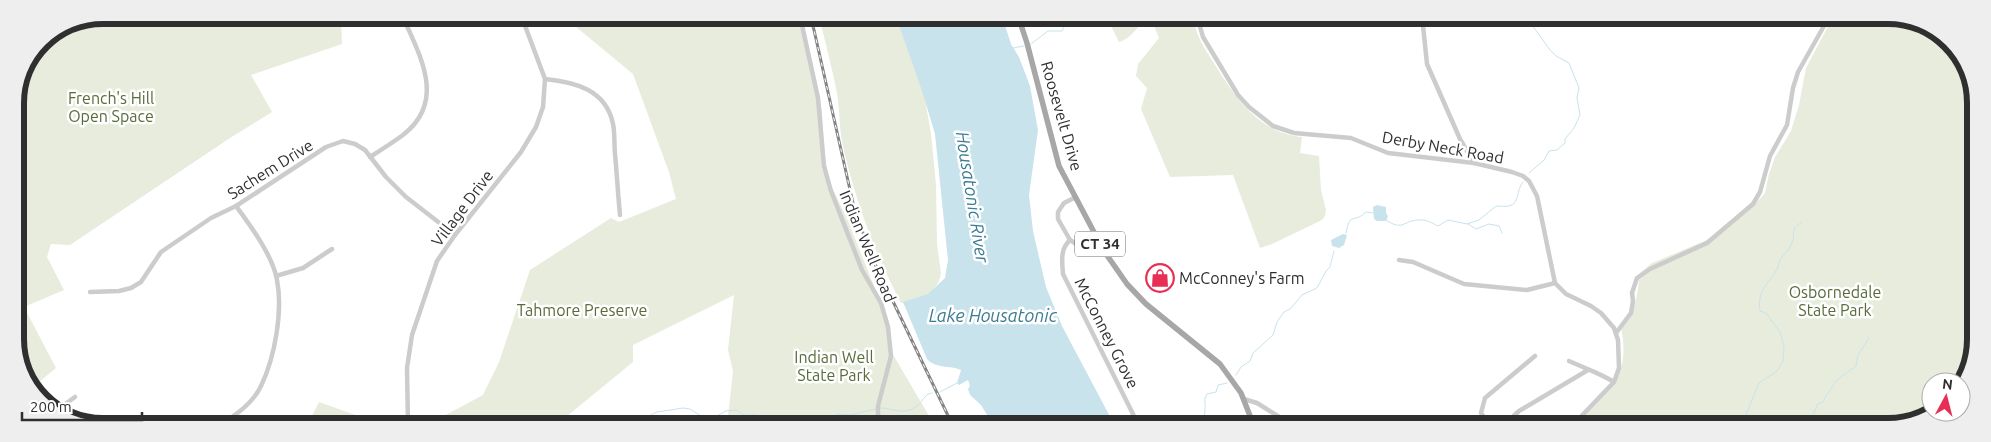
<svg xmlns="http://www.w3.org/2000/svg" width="1991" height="442" font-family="Ubuntu,sans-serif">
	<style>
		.green { fill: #e7ecdc }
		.water { fill: #c8e3ec }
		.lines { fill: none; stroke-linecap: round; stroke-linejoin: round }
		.stream { stroke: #c8e3ec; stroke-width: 1 }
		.minor { stroke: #ccc; stroke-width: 4.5 }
		.major { stroke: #a7a7a7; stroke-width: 5.5 }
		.rail-casing { stroke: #848484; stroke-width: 3 }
		.rail { stroke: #fff; stroke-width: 1; stroke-dasharray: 4; stroke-linecap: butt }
		.labels { text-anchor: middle; stroke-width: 5; stroke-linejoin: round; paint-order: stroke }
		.shield { fill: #fff; stroke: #6d6d6d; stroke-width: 1 }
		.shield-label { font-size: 15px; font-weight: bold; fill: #2f2f2f }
		.park-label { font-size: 16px; fill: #586b3b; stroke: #fff }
		.street-label { font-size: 16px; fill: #2f2f2f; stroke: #fff }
		.poi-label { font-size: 16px; fill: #2f2f2f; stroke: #fff; text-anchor: start }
		.water-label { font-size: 18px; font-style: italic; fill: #3b7c92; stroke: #fff }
		.rim { fill: none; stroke: #2f2f2f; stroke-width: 6 }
	</style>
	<rect width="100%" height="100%" fill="#fff"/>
	<g class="green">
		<path d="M103 15H341L342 44 251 75 272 112 230 138 70 245 51 244 47 257 64 290 24 307 56 368 33 387 17 357 15 97 41 40 69 22Z"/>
		<path d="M567 15 800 16 822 111 824 153 829 181 848 221 880 301 890 329 892 353 935 426H727L733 371 728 350 734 295 633 345V362L555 426H425L483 395 499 362 530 270 611 218 619 222 676 199 669 172 633 74 570 22Z"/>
		<path d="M819 16H898L925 90V100L931 133 936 185 937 244 941 273 939 281 934 289 924 298 911 302 901 303C875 254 855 200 843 146 839 129 840 111 837 93 832 67 825 42 819 16Z"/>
		<path d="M1106 16H1150C1138 24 1133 38 1119 42Z"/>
		<path d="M1150 16H1193C1195 35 1205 49 1215 65 1236 98 1259 133 1302 137L1300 153 1319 156 1321 190 1326 210 1325 216 1322 220 1272 244 1260 248 1233 175 1170 177 1141 109 1147 88 1136 76 1138 64 1159 38Z"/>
		<path d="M1833 17H1905L1950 40 1974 85V356L1960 382H1931V411L1894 427H1570C1582 413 1613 386 1620 371 1625 357 1624 341 1621 328 1637 308 1637 297 1640 273L1652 263 1712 238 1756 203 1765 193 1769 174 1775 157 1791 131 1799 105 1806 68Z"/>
		<path d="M319 402 372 421 375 426H307Z"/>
	</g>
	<g class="water">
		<path d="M894 16H1002L1011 44 1019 57 1030 86 1038 130 1029 195 1033 231 1046 287 1062 326 1115 426H994L981 405 970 395 968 389 970 386 968 380 959 385 957 383 961 370C950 365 936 369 927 359L903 302 928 294 945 278 948 260 935 134 923 94 899 25Z"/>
		<path d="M1377 205 1386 207V213L1388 216 1386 221H1377L1374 219 1373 207Z"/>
		<path d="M1343 234 1347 235 1344 245 1339 248 1332 246 1331 240Z"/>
	</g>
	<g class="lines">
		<g class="stream">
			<path d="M1031 44 1048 31H1062L1069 16"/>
			<path d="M1013 48 1024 46"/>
			<path d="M1529 173 1544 160 1549 151 1557 150 1565 143V139L1574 128 1580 115 1577 98 1579 88 1569 63 1556 56 1550 50 1532 25 1533 20 1537 16"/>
			<path d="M1386 220C1404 232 1403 220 1419 220 1426 219 1432 223 1438 226L1448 220 1467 224 1479 220 1496 206C1501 206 1505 207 1509 206 1520 204 1516 189 1523 182"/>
			<path d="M1468 224 1476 229 1489 224 1499 226 1502 233"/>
			<path d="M1346 233C1350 211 1354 224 1366 212L1374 213"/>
			<path d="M1236 375 1241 367 1250 361 1253 353 1273 335 1277 322 1284 312 1290 309 1302 295 1317 288 1326 271 1330 267 1334 251"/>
			<path d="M940 392 957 383"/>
			<path d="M880 408C892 408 906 416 917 406 921 403 924 397 928 394L932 393"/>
			<path d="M644 426 649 416 657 412 683 408 690 409 704 418H713L726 411 736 410 744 415H757L767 423H791L812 425 821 420 834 417 838 414 850 415 876 409"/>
			<path d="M1202 426C1202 420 1205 416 1205 410 1206 403 1203 400 1207 394L1216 392 1218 385 1227 383"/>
			<path d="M1741 427 1759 383 1777 371 1783 361 1784 346 1780 332 1766 313 1760 311C1757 289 1768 285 1777 269 1779 265 1779 261 1781 258 1785 253 1789 250 1791 245 1797 233 1788 231 1802 222"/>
			<path d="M1804 427 1810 421 1818 404 1824 401V399L1837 380 1856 366 1858 355 1869 338"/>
		</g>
		<g class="minor">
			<path d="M800 16 818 98 824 166 831 191 862 270 881 303 888 327 891 356 878 406V414L881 426"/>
			<path d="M1197 16 1203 37 1238 95 1249 107 1273 126 1294 133 1351 138 1388 153 1474 163 1512 172 1523 176 1529 181 1537 196 1555 283 1566 294 1591 306 1601 313 1614 328 1618 340 1619 368 1614 382 1571 427"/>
			<path d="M1422 16 1427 64 1460 139 1474 163"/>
			<path d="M545 79C574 82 606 89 613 124 615 133 614 144 615 154 617 175 618 195 620 215"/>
			<path d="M370 157C381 150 392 143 403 135 447 101 420 56 402 15"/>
			<path d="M1070 240 1058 219V212L1064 203 1074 198"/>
			<path d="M1104 251 1092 254 1070 240C1060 249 1062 261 1063 274L1135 418 1134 426"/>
			<path d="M1399 260 1413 262 1464 284 1527 290 1555 283"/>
			<path d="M276 276 303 268 332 249"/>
			<path d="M90 292 119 291 131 288 141 282 161 252 211 218 236 206 326 147 343 141 355 144 365 150 386 177 406 197 455 235"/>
			<path d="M1616 333 1631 313 1633 301 1632 293 1637 278 1650 269 1707 243 1753 204 1760 192 1770 156 1787 125 1793 88 1798 72 1829 17"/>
			<path d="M1569 361C1584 368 1600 373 1614 382"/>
			<path d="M1244 399 1257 403 1294 426"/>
			<path d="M57 410 75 397"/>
			<path d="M1135 418 1144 426"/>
			<path d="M220 425C236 415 253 403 261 386 275 357 283 311 277 280 273 256 250 225 236 206"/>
			<path d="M408 426 407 368 412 335 437 261 455 235 521 152 536 127 543 107 545 79 521 15"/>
			<path d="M941 426C954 418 973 412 984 426"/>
			<path d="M1491 427 1481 413 1485 398 1535 356"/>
			<path d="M1502 427 1519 411 1588 370"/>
		</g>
		<path class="major" d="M1018 16 1027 43 1059 166 1104 251 1127 284 1146 304 1220 364 1241 393 1254 426"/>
		<defs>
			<path id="rail" d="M810 16 814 30 855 212 875 264 953 426"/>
		</defs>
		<use href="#rail" class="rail-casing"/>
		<use href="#rail" class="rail"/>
	</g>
	<defs>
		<symbol id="shop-ring" viewBox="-11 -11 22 22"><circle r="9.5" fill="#fff" stroke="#e72f55" stroke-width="1.5"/><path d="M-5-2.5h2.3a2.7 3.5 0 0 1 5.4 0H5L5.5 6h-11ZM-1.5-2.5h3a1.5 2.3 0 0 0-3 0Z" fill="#e72f55"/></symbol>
	</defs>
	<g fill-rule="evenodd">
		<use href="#shop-ring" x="1144" y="262" width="32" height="32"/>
	</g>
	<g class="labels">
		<rect class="shield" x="1075" y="231.5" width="50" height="25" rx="4"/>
		<g class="shield-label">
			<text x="1100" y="249">CT 34</text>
		</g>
		<g class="park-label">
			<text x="111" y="104">French's Hill<tspan x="111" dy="18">Open Space</tspan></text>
			<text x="1835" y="298">Osbornedale<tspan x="1835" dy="18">State Park</tspan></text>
			<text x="582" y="316">Tahmore Preserve</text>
			<text x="834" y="363">Indian Well<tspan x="834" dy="18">State Park</tspan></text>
		</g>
		<g class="street-label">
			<text transform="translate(1062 116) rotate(74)" y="6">Roosevelt Drive</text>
			<text transform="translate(1443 147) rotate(10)" y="6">Derby Neck Road</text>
			<text transform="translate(270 169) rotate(-32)" y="6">Sachem Drive</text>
			<text transform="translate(462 208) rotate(-53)" y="6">Village Drive</text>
			<text transform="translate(868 246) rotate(67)" y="6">Indian Well Road</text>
			<text transform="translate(1107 333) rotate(63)" y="6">McConney Grove</text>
		</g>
		<g class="poi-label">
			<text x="1179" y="284">McConney's Farm</text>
		</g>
		<g class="water-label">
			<text transform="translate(972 197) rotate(81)" y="6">Housatonic River</text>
			<text x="993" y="322">Lake Housatonic</text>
		</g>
	</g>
	<path d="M0 0H1991V442H0ZM103 24H1888A79 79 0 0 1 1967 103V339A79 79 0 0 1 1888 418H103A79 79 0 0 1 24 339V103A79 79 0 0 1 103 24Z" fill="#eee" fill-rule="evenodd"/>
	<path class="rim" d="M103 24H1888A79 79 0 0 1 1967 103V339A79 79 0 0 1 1888 418H103A79 79 0 0 1 24 339V103A79 79 0 0 1 103 24Z"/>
	<g transform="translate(1946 397) rotate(7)"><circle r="24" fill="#ffffff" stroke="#acacac"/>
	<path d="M0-4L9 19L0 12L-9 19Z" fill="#e72f55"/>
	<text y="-8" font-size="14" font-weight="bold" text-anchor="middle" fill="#2f2f2f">N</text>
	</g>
	<path d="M22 412v8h120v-8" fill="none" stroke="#2f2f2f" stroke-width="2.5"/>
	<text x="30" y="412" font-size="15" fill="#2f2f2f" stroke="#ffffff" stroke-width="4" paint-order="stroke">200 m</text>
</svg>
